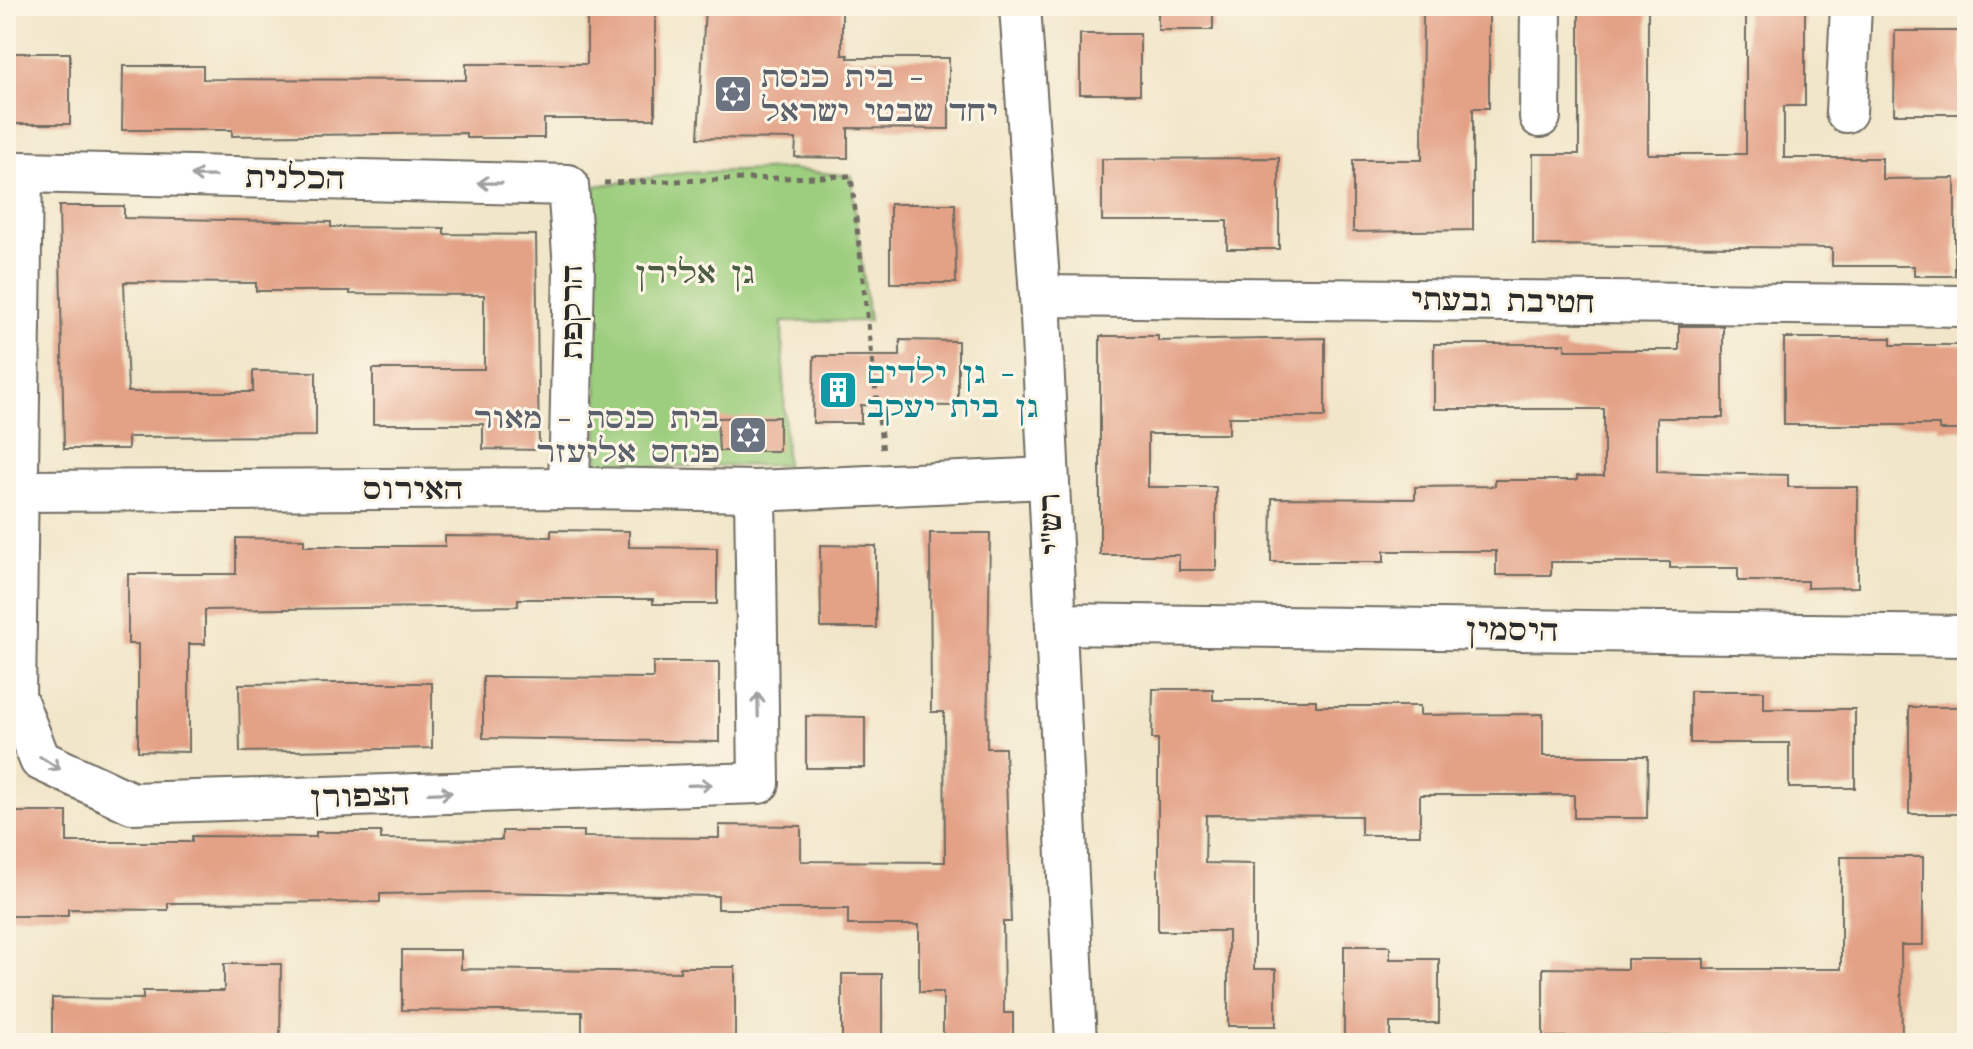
<svg xmlns="http://www.w3.org/2000/svg" width="1973" height="1049" font-family="Cardo,'Frank Ruhl Libre',serif">
	<style>
		.green { fill: #9cce7e; stroke: #647c54; stroke-width: 2 }
		.building { fill: #e3a186 }
		.lines { fill: none; stroke-linecap: round; stroke-linejoin: round }
		.minor-casing { stroke: #706c62; stroke-width: 44 }
		.path { stroke: #706c62; stroke-width: 5; stroke-dasharray: 6 6; stroke-linecap: butt }
		.minor { stroke: #fff; stroke-width: 40 }
		.oneway { stroke: #a0a0a0 }
		.labels { text-anchor: middle; stroke-width: 6; stroke-linejoin: round; paint-order: stroke }
		.worship-label { font-size: 30px; fill: #5b616d; stroke: #fcf5e5; text-anchor: start }
		.street-label { font-size: 30px; fill: #2b2b2b; stroke: #fcf5e5 }
		.park-label { font-size: 30px; fill: #4d5c44; stroke: #fcf5e5 }
		.culture-label { font-size: 30px; fill: #0d838f; stroke: #fcf5e5; text-anchor: start }
	</style>
	<rect width="100%" height="100%" fill="#fcf5e5"/>
	<filter id="ink" filterUnits="userSpaceOnUse"><feTurbulence type="fractalNoise" baseFrequency=".0125" numOctaves="2"/><feDisplacementMap in="SourceGraphic" scale="16" xChannelSelector="R" yChannelSelector="G"/><feConvolveMatrix kernelMatrix="1 2 1 2 8 2 1 2 1" color-interpolation-filters="sRGB"/></filter>
	<filter id="wash" filterUnits="userSpaceOnUse"><feTurbulence type="fractalNoise" baseFrequency=".006" numOctaves="4" result="noise"/><feDisplacementMap in="SourceGraphic" scale="32" xChannelSelector="R" yChannelSelector="G"/><feGaussianBlur stdDeviation="1.8" result="paint"/><feColorMatrix in="noise" values="0 0 0 0 0 0 0 0 0 0 0 0 0 0 0 0 0 1.4 0 .05"/><feComposite in="paint" operator="in"/></filter>
	<g filter="url(#wash)">
		<rect width="100%" height="100%" fill="#f1e6c9"/>
		<path class="green" d="M788 169 851 176 869 321 782 322 786 465 598 467 595 186 683 173Z"/>
		<g id="blocks">
			<g class="building">
				<path d="M587 6H655V119H544V138H466V133L232 136V130H122L123 66H203V79L466 80V64H587Z"/>
				<path d="M705 6H842V55H848V58H949V129L848 128V158L795 157 796 139 698 138Z"/>
				<rect x="1158" y="6" width="55" height="24"/>
				<path d="M1423 6H1489V108H1473V230L1353 232V160H1422Z"/>
				<path d="M1579 6H1648V154H1746V6H1805V106H1784V158H1882V179L1955 178V276H1914V266H1832V248L1533 245V154H1579Z"/>
				<path d="M1895 31H1961V114H1894Z"/>
				<rect x="1080" y="34" width="60" height="60"/>
				<rect x="6" y="53" width="64" height="71"/>
				<path d="M1279 158V249H1227V221H1102V159Z"/>
				<path d="M890 204H955L956 283H890Z"/>
				<path d="M59 206H124V218L331 222V227L444 228V234L536 235 539 450 483 449V424H373V369H484V295L350 294V291H256V283L124 282 128 392H253V371L316 372V436L128 437V449H64Z"/>
				<path d="M1679 326H1723V418H1657V472L1788 475V487H1858V587L1807 588V581H1738V568H1670V562H1551V575H1496V551H1384V562H1271L1272 498 1415 499V487L1495 486V480H1577V476H1604V409H1434V344H1565V350H1679Z"/>
				<path d="M1100 336H1158V341L1325 338V417H1229V434H1148V487H1216V570H1179V555H1100Z"/>
				<path d="M1784 338H1891V345H1967V430H1939V425H1784Z"/>
				<path d="M900 340 958 341V406L861 405V423H813L814 356H900Z"/>
				<path d="M779 417V451H719L717 418Z"/>
				<path d="M551 530 629 531V547L717 548V604H653V599H518V606L205 610V644H189V752L138 751V644H128V574H236V538L304 539V546H445V536L551 537Z"/>
				<path d="M930 533H990L987 748H1005L1011 922H1003L1004 1013H1013V1043H943V992H919V925H848V909H718V896L480 892 380 894V902L168 903V910L68 909V916H9V812H67V842H192V836L316 837V832H381V839L502 840V831H584V837L719 838V825L801 826V861L945 862 944 712H931Z"/>
				<path d="M820 545 876 546V628H821Z"/>
				<path d="M653 662H719V742L483 738V677L653 678Z"/>
				<path d="M341 683H432V748L240 752 239 684Z"/>
				<path d="M1153 689H1213V700H1316V706H1420V715L1543 714V756H1648L1647 818H1574V795H1420V835H1361V816L1206 815 1205 863 1254 864V969H1276V1026H1228V931H1158V739H1152Z"/>
				<path d="M1690 691H1764V709H1855V788H1789V743H1690Z"/>
				<rect x="1909" y="707" width="53" height="107"/>
				<path d="M806 716 865 717V768H806Z"/>
				<path d="M1841 857H1923V945H1901L1902 1043H1736V1036L1543 1037V968L1627 969V959H1704V969H1841Z"/>
				<path d="M1344 946H1390V959H1439V1023H1390V1043H1344Z"/>
				<path d="M402 950H461V969L680 972V967H735V1043H582V1012L402 1010Z"/>
				<path d="M224 964H281L280 1043H52V998L143 999V991H224Z"/>
				<rect x="842" y="974" width="40" height="69"/>
			</g>
		</g>
	</g>
	<g filter="url(#ink)">
		<use href="#blocks" fill-opacity="0" stroke="#706c62" stroke-width="2"/>
		<g class="lines">
			<defs>
				<g id="minor">
					<path d="M1020 6 1040 296 1076 1043"/>
					<path d="M1846 112 1851 6"/>
					<path d="M1540 117 1541 6"/>
					<path d="M1040 296 1967 306"/>
					<path d="M569 488 574 268 568 185 22 172 15 696 40 760 132 803 759 783 755 491"/>
					<path d="M17 491 585 488 755 491 1048 478"/>
					<path d="M1057 624 1967 636"/>
				</g>
			</defs>
			<use href="#minor" class="minor-casing"/>
			<path class="path" d="M604 183 851 176 883 453"/>
			<use href="#minor" class="minor"/>
		</g>
		<defs><path id="oneway-shaft" d="M-6 0H5M1.5-3L5.5 0L1.5 3" fill="none" stroke-width="1.6" stroke-linecap="round" stroke-linejoin="round" transform="scale(2)"/></defs>
		<g class="oneway">
			<use href="#oneway-shaft" transform="translate(203 176) rotate(-179)"/>
			<use href="#oneway-shaft" transform="translate(490 183) rotate(-179)"/>
			<use href="#oneway-shaft" transform="translate(758 705) rotate(-91)"/>
			<use href="#oneway-shaft" transform="translate(50 763) rotate(32)"/>
			<use href="#oneway-shaft" transform="translate(700 785) rotate(-2)"/>
			<use href="#oneway-shaft" transform="translate(440 793) rotate(-2)"/>
		</g>
	</g>
	<defs>
		<symbol id="synagogue-square" viewBox="-11 -11 22 22"><rect x="-9" y="-9" width="18" height="18" rx="4" fill="#6b7280" stroke="#fcf5e5"/><path d="M0-6.5L5.6 3.2H-5.6ZM0 6.5L5.6-3.2H-5.6Z" fill="#fff"/></symbol>
		<symbol id="building-square" viewBox="-11 -11 22 22"><rect x="-9" y="-9" width="18" height="18" rx="4" fill="#0f9aa8" stroke="#fcf5e5"/><path d="M-4-6H4V6H1V3H-1V6H-4ZM-2.5-4.3h1.7v1.8h-1.7ZM.8-4.3h1.7v1.8H.8ZM-2.5-1h1.7V.8h-1.7ZM.8-1h1.7V.8H.8Z" fill="#fff"/></symbol>
	</defs>
	<g fill-rule="evenodd">
		<use href="#synagogue-square" x="711" y="72" width="44" height="44"/>
		<use href="#building-square" x="816" y="368" width="44" height="44"/>
		<use href="#synagogue-square" x="726" y="413" width="44" height="44"/>
	</g>
	<g class="labels">
		<g class="worship-label">
			<text x="761" y="87">בית כנסת -<tspan x="761" dy="34">יחד שבטי ישראל</tspan></text>
			<text x="720" y="428" text-anchor="end">בית כנסת - מאור<tspan x="720" dy="34">פנחס אליעזר</tspan></text>
		</g>
		<g class="street-label">
			<text transform="translate(295 178) rotate(1)" y="10">הכלנית</text>
			<text transform="translate(1503 301) rotate(1)" y="10">חטיבת גבעתי</text>
			<text transform="translate(572 312) rotate(-90)" y="10">הרקפת</text>
			<text x="413" y="499">האירוס</text>
			<text transform="translate(1051 524) rotate(-93)" y="10">רש"י</text>
			<text transform="translate(1512 630) rotate(1)" y="10">היסמין</text>
			<text transform="translate(360 796) rotate(-2)" y="10">הצפורן</text>
		</g>
		<g class="park-label">
			<text x="695" y="283">גן אלירן</text>
		</g>
		<g class="culture-label">
			<text x="866" y="383">גן ילדים -<tspan x="866" dy="34">גן בית יעקב</tspan></text>
		</g>
	</g>
	<rect width="1973" height="1049" fill="none" stroke="#fcf5e5" stroke-width="32"/>
</svg>
